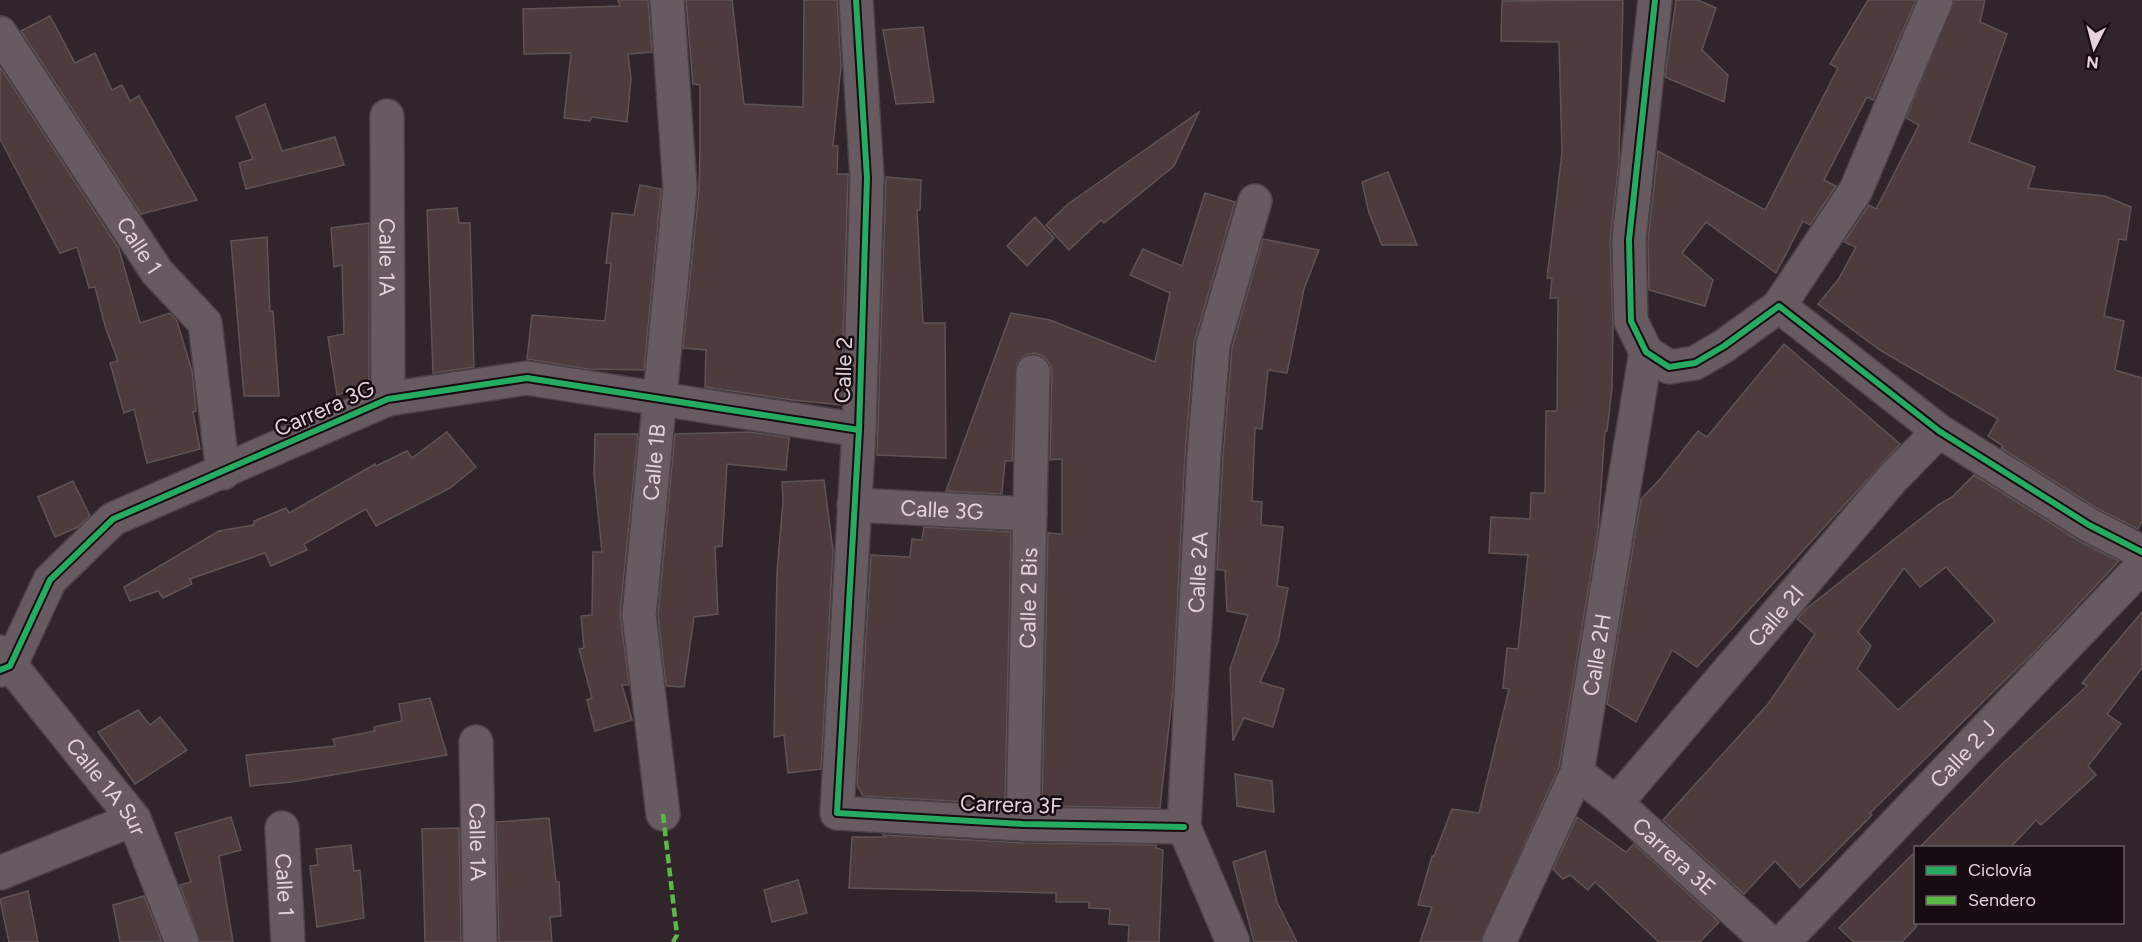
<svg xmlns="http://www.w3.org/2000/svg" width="2142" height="942" font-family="Figtree,sans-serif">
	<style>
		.building { fill: #4d3b3d; stroke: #605356; stroke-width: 1.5; fill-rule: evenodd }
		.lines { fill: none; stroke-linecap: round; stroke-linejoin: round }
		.minor-casing { stroke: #4d4147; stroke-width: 36 }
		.minor { stroke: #675b61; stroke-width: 33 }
		.quiet { stroke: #58b947; stroke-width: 4.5; stroke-dasharray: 9 4.5; stroke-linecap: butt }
		.cycleway-casing { stroke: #170c11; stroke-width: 10 }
		.cycleway { stroke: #26ab63; stroke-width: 6 }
		.labels { text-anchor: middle; stroke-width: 5; stroke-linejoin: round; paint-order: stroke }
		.street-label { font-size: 22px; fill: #e4d3da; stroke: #170c11 }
	</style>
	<rect width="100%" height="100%" fill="#31242a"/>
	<g class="building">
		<path d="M618 0H648L652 52 628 54 631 78 627 122 592 117 590 121 564 118 571 53 524 54 523 9 620 6Z"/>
		<path d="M686 0H732L744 104 803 107 804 0H837L841 66 833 146H838L837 174H848V178L841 405 792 400 705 387 706 350 683 348 699 190 700 148V85L693 84Z"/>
		<path d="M1623 0 1619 161 1610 240 1613 326 1612 388 1607 431H1605L1598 530 1559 767 1481 942H1420L1432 907 1418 905 1432 856H1434L1452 809 1479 813 1509 689 1503 688 1507 648 1518 649 1528 555 1489 553 1491 517 1530 519 1531 493H1545L1546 411H1557L1558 298H1550L1552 278H1547L1562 153 1559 42 1501 41 1502 1Z"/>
		<path d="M1676 0H1698L1716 8 1702 50 1728 75 1724 102 1665 77Z"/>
		<path d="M1868 0H1916L1873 100 1867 97 1824 180 1836 186 1810 225 1803 221 1776 273 1706 222 1682 253 1713 280 1705 306 1649 290 1648 241 1658 151 1765 210 1838 68 1830 64Z"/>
		<path d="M1954 0H1985L1980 22 2007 34 1969 142 2035 167 2028 188 2105 196 2131 207 2126 240 2119 239 2104 316 2124 321 2115 370 2142 378V521L2138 529 2098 509 2001 448 2003 446 1988 436 1998 419 1880 350 1818 304 1838 280 1856 247 1844 242 1869 205 1876 209 1919 125 1906 118Z"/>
		<path d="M50 16 75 63 95 53 112 90 122 85 130 101 139 96 197 200 141 214 21 31Z"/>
		<path d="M923 27 934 102 896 104 883 30Z"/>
		<path d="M0 67 119 249 140 323 170 313 177 321 192 371 196 411 193 412 200 449 147 463 134 409 124 413 110 363 118 361 105 326 95 287 89 288 77 247 60 253 0 139Z"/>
		<path d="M265 104 282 151 335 137 344 165 246 189 239 163 253 159 236 117Z"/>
		<path d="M1199 112 1174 166 1104 223 1101 220 1069 250 1046 225 1068 204Z"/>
		<path d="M1388 172 1417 245H1382L1369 213 1362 182Z"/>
		<path d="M886 177 921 180 920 210H917L923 323H945L946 458 877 455Z"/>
		<path d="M640 185 661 189 644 370 588 369 527 359 532 315 605 321 611 263H606L612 213 634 215Z"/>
		<path d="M1205 193 1235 202 1194 343 1185 454 1173 689 1160 808 1042 806 1048 533 1062 534V459L1050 460 1052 372 1050 364 1043 356 1034 353 1025 355 1017 363 1012 461H1005L1002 494 946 491 1011 313 1050 320 1155 362 1170 293 1130 275 1143 249 1182 266Z"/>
		<path d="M457 208 459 223H470L474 367 433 373 427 210Z"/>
		<path d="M1035 217 1054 238 1027 266 1007 246Z"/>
		<path d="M369 223V384L337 395 328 337 344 334 342 265 334 267 331 228Z"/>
		<path d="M267 237 270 311H273L279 396H244L231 241Z"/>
		<path d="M1263 239 1319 250 1304 289 1287 373 1268 370 1262 429 1255 428 1252 501 1262 502 1261 525 1283 527 1277 586 1288 588 1278 642 1260 682 1284 689 1273 727 1244 718 1233 741 1230 669 1248 615 1227 611 1225 570H1217L1223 456 1232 348Z"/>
		<path d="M1784 344 1900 444 1697 667 1672 650 1636 722 1607 704 1641 499 1661 478 1698 431 1707 437Z"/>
		<path d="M447 432 476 467 450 488 376 526 366 509 304 544 307 550 271 566 265 553 190 579 192 584 163 598 158 591 130 601 124 587 219 531 254 525V521L286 508 289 513 375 464 376 466 407 451 412 458Z"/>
		<path d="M750 432 789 438 786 470 727 464 722 546 715 547 718 614 694 617 684 687 666 686 658 615 675 434Z"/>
		<path d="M595 434H638L620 613 629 685H622L632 720 595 731 587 700 592 698 579 649 584 648 581 616 592 615 593 552H602L594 474Z"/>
		<path d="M1974 475 2079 541 2119 561 2035 651 1870 813 1872 815 1800 888 1775 861 1744 894 1663 820 1768 704 1792 669 1815 634 1797 619 1807 608 1938 505 1952 497ZM1946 567 1995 621 1898 710 1857 669 1871 646 1858 632 1904 568 1920 587Z"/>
		<path d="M824 480 833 551 821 769 788 773 784 735 774 737 777 572 783 501 782 482Z"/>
		<path d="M73 481 90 516 78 527 55 537 38 497Z"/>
		<path d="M924 527 1011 532 1005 804 863 796 857 785 871 555 910 557 912 539 922 540Z"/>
		<path d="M2142 612V668L2107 714 2121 724 2088 766 2096 775 2041 825 2036 820 2010 848H1919L2001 765 2087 686 2082 683Z"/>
		<path d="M430 698 447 755 292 782 250 786 246 755 335 746 333 739 375 731 374 727 402 721 399 704Z"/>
		<path d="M138 710 150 725 160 717 187 750 135 784 98 732Z"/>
		<path d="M1235 774 1272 781 1274 812 1237 806Z"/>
		<path d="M231 817 241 850 219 856 233 942H200L180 885 191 882 175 833Z"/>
		<path d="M1577 817 1626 852 1634 844 1719 922 1700 942H1659L1595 882 1588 890 1570 875 1563 879 1553 869Z"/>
		<path d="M549 818 556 882H559L561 916 550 917 552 942H499L496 822Z"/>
		<path d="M459 828 461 942H425L422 829Z"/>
		<path d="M883 835 1023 843 1156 845V848L1163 850 1159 942H1128L1129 925 1109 924 1110 909 1089 908V902H1056V893L849 888 852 837H885Z"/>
		<path d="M351 845 354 871 360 870 364 918 317 927 310 866 318 865 316 849Z"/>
		<path d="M1265 851 1277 902 1297 942H1254L1233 862Z"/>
		<path d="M1916 851V927L1902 942H1854L1839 928Z"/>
		<path d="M798 880 807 913 772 922 764 890Z"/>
		<path d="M28 891 38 942H9L0 899Z"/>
		<path d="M144 896 162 942H120L113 905Z"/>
	</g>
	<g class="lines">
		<defs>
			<g id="minor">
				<path d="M856 0 867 178 859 430 837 813 1023 824 1184 827"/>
				<path d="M1655 0 1629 240 1631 321 1646 352 1669 367 1695 363 1724 346 1779 306 1939 431 2089 525 2142 552"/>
				<path id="s1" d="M0 33 157 272 205 323 223 473"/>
				<path id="s2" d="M387 116 388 399"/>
				<path d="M1779 306 1856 190 1936 0"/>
				<path id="s3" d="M854 505 1030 514"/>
				<path id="s4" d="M0 652 134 819 182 942"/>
				<path d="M0 670 10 666 50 580 113 519 388 399 527 378 859 430"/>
				<path id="s5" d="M476 742 480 942"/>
				<path id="s6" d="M1577 773 1616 803 1769 942"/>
				<path id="s7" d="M1616 803 1892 479 1939 431"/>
				<path id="s8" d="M663 814 639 615 680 188 667 0"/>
				<path id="s9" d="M1023 824 1033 372"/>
				<path id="s10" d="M282 828 288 942"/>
				<path d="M0 873 134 819"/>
				<path id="s11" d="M1233 942 1184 827 1204 455 1213 345 1255 201"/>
				<path id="s12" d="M1499 942 1577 773 1646 352"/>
				<path id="s13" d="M1783 942 2142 566"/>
			</g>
		</defs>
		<use href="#minor" class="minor-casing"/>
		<use href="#minor" class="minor"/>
		<path class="quiet" d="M663 814 677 935 673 942"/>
		<defs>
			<g id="cycleway">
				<path d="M856 0 867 178 859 430 837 813 1023 824 1184 827"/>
				<path d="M1655 0 1629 240 1631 321 1646 352 1669 367 1695 363 1724 346 1779 306 1939 431 2089 525 2142 552"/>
				<path d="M0 670 10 666 50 580 113 519 388 399 527 378 859 430"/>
			</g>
		</defs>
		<use href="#cycleway" class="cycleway-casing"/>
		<use href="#cycleway" class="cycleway"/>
	</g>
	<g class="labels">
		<g class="street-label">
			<text dy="8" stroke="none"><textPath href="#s1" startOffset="254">Calle 1</textPath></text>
			<text dy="8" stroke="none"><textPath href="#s2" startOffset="141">Calle 1A</textPath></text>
			<text transform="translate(843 370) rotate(-88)" y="8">Calle 2</text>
			<text transform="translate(324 408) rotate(-24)" y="8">Carrera 3G</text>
			<text dy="8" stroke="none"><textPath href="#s8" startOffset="354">Calle 1B</textPath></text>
			<text dy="8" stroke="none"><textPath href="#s3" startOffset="88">Calle 3G</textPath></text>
			<text dy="8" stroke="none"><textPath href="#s11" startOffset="380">Calle 2A</textPath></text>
			<text dy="8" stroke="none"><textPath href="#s9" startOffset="226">Calle 2 Bis</textPath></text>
			<text dy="8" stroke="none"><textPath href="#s7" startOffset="246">Calle 2I</textPath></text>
			<text dy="8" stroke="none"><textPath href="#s12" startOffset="306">Calle 2H</textPath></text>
			<text dy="8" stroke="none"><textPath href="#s13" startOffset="260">Calle 2 J</textPath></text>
			<text dy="8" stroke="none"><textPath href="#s4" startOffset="172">Calle 1A Sur</textPath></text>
			<text transform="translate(1011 804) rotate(2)" y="8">Carrera 3F</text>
			<text dy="8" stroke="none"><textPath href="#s5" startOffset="100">Calle 1A</textPath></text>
			<text dy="8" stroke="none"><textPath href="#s6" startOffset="128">Carrera 3E</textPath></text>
			<text dy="8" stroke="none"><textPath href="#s10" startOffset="57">Calle 1</textPath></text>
		</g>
	</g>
	<rect x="1914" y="846" width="210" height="78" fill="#170c11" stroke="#695c61" stroke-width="1.5"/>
	<rect x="1926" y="866" width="30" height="9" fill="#26ab63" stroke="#695c61" stroke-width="1.5"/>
	<text x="1968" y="876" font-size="18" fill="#e4d3da">Ciclovía</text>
	<rect x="1926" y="896" width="30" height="9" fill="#58b947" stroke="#695c61" stroke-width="1.5"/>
	<text x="1968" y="906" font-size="18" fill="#e4d3da">Sendero</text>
	<g transform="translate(2094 48) rotate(186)" stroke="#170c11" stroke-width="4.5" paint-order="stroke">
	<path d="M0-4.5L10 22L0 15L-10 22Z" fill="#e4d3da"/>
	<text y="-9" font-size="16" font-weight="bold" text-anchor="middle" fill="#e4d3da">N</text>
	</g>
</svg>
